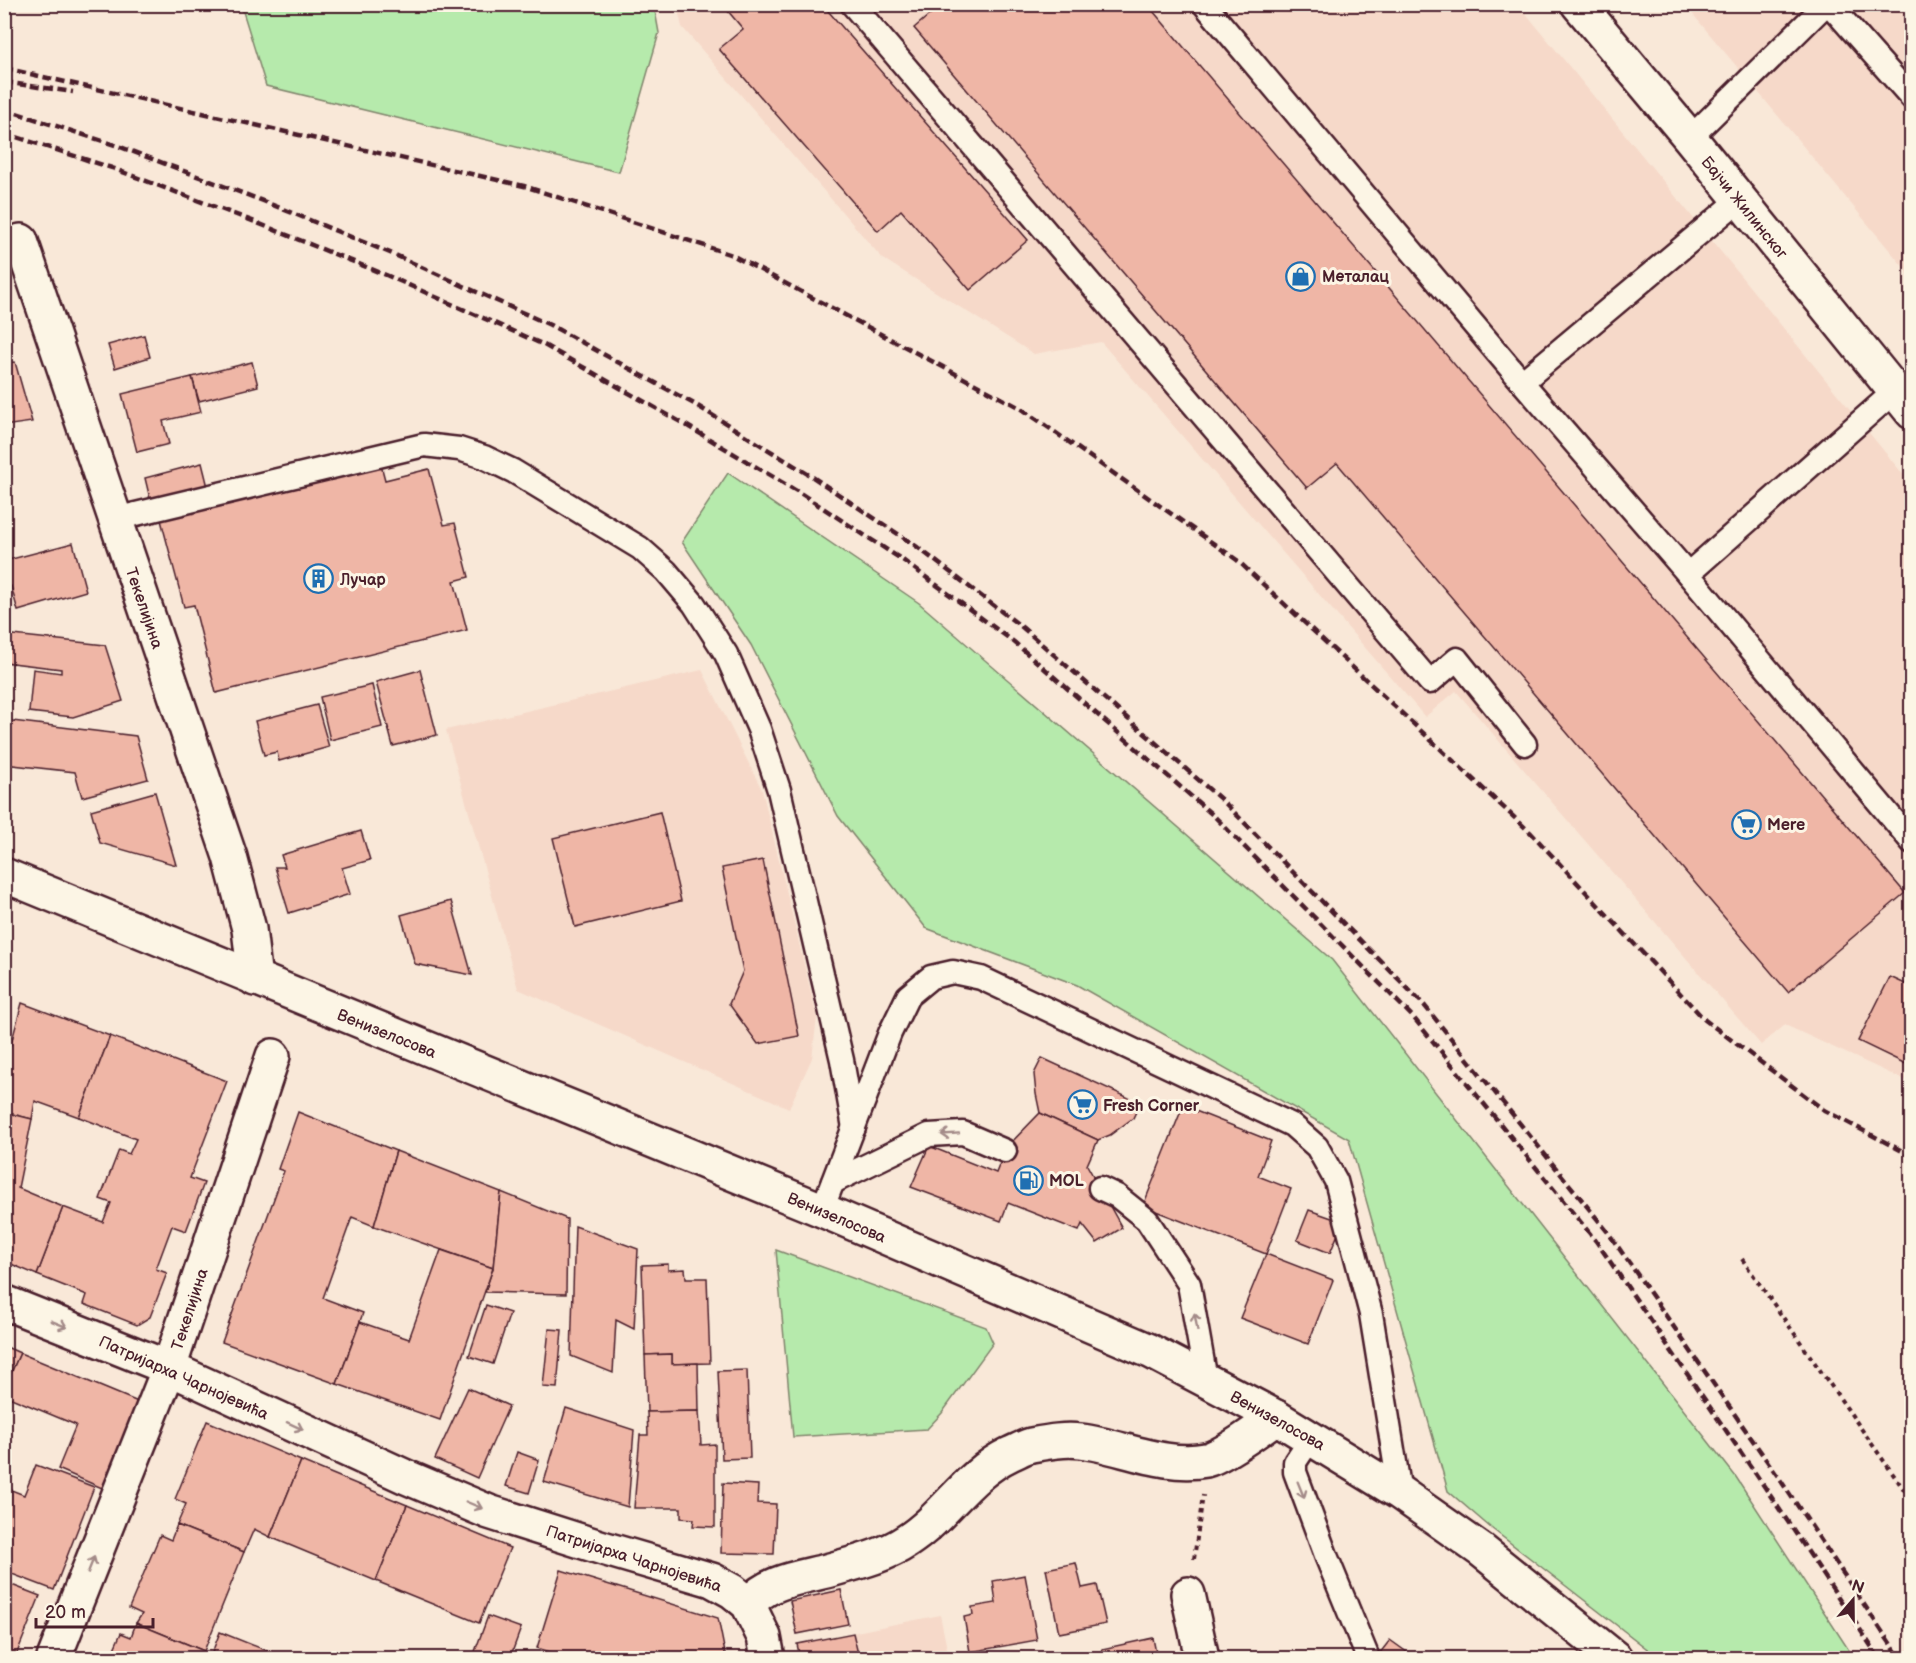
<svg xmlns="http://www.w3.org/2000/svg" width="1916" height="1663" font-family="'Balsamiq Sans',sans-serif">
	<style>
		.built { fill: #f6d9c9 }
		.green { fill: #b6eaac; stroke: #80846c; stroke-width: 1.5 }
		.building { fill: #efb6a6; stroke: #4a1f2b; stroke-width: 1.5 }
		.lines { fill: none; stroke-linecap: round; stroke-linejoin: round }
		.lane-casing { stroke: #4a1f2b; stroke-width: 27 }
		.street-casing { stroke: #4a1f2b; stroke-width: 38 }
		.secondary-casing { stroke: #4a1f2b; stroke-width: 38 }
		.path { stroke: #4a1f2b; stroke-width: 4; stroke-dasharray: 4.5 4.5; stroke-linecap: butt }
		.lane { stroke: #fcf5e5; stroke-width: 22 }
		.street { stroke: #fcf5e5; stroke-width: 33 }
		.secondary { stroke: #fcf5e5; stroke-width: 33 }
		.rail { stroke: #4a1f2b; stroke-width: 4.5; stroke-dasharray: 9 4.5; stroke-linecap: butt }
		.oneway { stroke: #a38a88 }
		.labels { text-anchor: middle; stroke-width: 6; stroke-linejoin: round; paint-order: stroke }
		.street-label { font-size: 16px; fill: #4a1f2b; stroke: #fcf5e5 }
		.poi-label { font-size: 16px; font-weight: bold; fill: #4a1f2b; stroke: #fcf5e5; text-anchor: start }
	</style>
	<rect width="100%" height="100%" fill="#f9e8d8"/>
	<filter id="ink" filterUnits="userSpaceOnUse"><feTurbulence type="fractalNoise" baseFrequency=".0167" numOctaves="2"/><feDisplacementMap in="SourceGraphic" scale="12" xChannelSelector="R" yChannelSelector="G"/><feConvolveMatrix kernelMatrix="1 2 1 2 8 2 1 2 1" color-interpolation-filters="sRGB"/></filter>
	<g filter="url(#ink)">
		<g class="built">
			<path d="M677 5H1519L1911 484V1083L1785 1025 1761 1045 1456 691 1425 717 1101 342 1034 354 882 258 682 27Z"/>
			<path d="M1685 5H1911V276L1749 81Z"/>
			<path d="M702 670 762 790 817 1017 812 1058 789 1108 518 989 446 730Z"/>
			<path d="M940 1615 949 1658H800L797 1644Z"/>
		</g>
		<g class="green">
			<path d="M241 5H654L659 33 619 172 266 86Z"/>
			<path d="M728 473 919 603 1332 960 1736 1477 1854 1658H1659L1491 1528 1448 1491 1349 1139 1077 985 926 928 838 816 751 645 682 542Z"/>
			<path d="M776 1250 986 1327 993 1343 942 1413 927 1429 793 1437Z"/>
		</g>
		<g class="building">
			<path d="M722 4H822L1028 240 970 290 901 210 878 231 719 49 743 29Z"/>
			<path d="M942 4H1147L1905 893 1788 992 1337 463 1307 488 914 28Z"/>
			<path d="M144 335 150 357 115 368 108 345Z"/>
			<path d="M15 362 32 422 4 426V363Z"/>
			<path d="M252 362 258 386 199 401 192 377Z"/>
			<path d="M192 377 201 412 163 421 169 444 137 452 122 394Z"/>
			<path d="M202 463 208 487 151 503 145 478Z"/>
			<path d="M381 465 385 480 429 469 444 525 455 523 469 577 454 581 467 630 216 693 194 605 184 607 161 520Z"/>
			<path d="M73 543 86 591 18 611 11 586H4V561Z"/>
			<path d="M4 634 105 645 123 701 73 717 29 712 33 669 61 673V669L4 662Z"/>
			<path d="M420 670 437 735 393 746 376 682Z"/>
			<path d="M372 685 382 727 330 740 320 697Z"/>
			<path d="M317 705 329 747 279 761 277 752 264 755 255 721Z"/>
			<path d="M4 720 136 736 148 779 82 797 75 772 4 764Z"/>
			<path d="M155 792 176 865 100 843 91 810Z"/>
			<path d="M660 812 681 901 575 927 553 838Z"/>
			<path d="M361 831 370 860 342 868 350 894 289 913 275 867H285L281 855Z"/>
			<path d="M763 860 799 1036 758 1044 729 1004 743 971 722 868Z"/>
			<path d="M451 901 472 975 415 964 401 915Z"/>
			<path d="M1890 977 1912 987V1067L1858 1041Z"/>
			<path d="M22 1003 110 1036 79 1117 35 1101 32 1119 4 1112V1070Z"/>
			<path d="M110 1036 227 1081 190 1178 204 1183 186 1231 172 1226 156 1269 167 1273 150 1317 137 1325 84 1304 87 1295 37 1275 63 1207 103 1222 111 1203 100 1199 119 1150 129 1154 136 1139 79 1117Z"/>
			<path d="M1042 1058 1140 1103 1133 1118 1110 1135 1098 1140 1040 1113 1036 1094 1034 1074Z"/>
			<path d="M1183 1106 1271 1141 1258 1176 1291 1189 1266 1254 1143 1206Z"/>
			<path d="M4 1112 32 1119 18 1188 63 1207 37 1275 4 1261Z"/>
			<path d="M298 1112 396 1151 374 1226 352 1217 323 1298 363 1313 337 1384 222 1342 284 1171 278 1169Z"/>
			<path d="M1040 1113 1098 1140 1087 1165 1122 1228 1097 1243 1082 1224 1079 1231 1008 1203 1001 1221 911 1187 929 1146 996 1173 1006 1148Z"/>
			<path d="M396 1151 501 1192 493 1268 374 1226Z"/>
			<path d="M501 1192 567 1219 566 1294 485 1292 493 1268Z"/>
			<path d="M1309 1210 1343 1222 1330 1253 1297 1240Z"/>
			<path d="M575 1226 638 1249 634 1329 616 1320 613 1373 571 1356Z"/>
			<path d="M441 1250 493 1268 440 1420 337 1384 360 1322 409 1339Z"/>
			<path d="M1266 1254 1333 1280 1308 1344 1240 1318Z"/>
			<path d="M668 1264V1270L685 1269 686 1278H707L710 1363 672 1364V1354L645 1355 642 1265Z"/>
			<path d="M486 1305 510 1313 493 1364 469 1356Z"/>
			<path d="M549 1329 562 1330 557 1388 543 1387Z"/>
			<path d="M4 1346 20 1353 4 1389Z"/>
			<path d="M20 1353 138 1402 102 1488 58 1469 76 1425 4 1395V1389Z"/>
			<path d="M672 1354V1364L698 1363 699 1411 647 1412 645 1355Z"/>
			<path d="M747 1370 750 1458 722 1459 718 1371Z"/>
			<path d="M468 1388 509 1406 477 1478 435 1459Z"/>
			<path d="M566 1408 634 1430 628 1507 544 1482Z"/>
			<path d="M699 1411 701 1445 715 1444V1527L693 1526 694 1519 681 1518V1508H634L640 1435H648L647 1412Z"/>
			<path d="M207 1421 301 1461 270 1537 254 1529 244 1552 177 1525 186 1504 175 1499Z"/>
			<path d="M517 1452 539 1460 529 1493 506 1486Z"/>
			<path d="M301 1461 407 1505 376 1581 270 1537Z"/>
			<path d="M36 1465 94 1487 54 1590 4 1571V1487L24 1495Z"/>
			<path d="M723 1483 758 1485 757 1503 776 1504 774 1554 721 1553Z"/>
			<path d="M407 1505 510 1548 479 1623 376 1581Z"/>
			<path d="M177 1525 244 1552 204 1651 136 1623 142 1614 129 1608 160 1535 171 1540Z"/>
			<path d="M1076 1563 1082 1588 1097 1585 1106 1624 1059 1633 1046 1569Z"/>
			<path d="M561 1570 718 1618 726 1658H570L537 1648Z"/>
			<path d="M1025 1575 1037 1640 970 1652 964 1617 973 1615 972 1607 996 1603 993 1581Z"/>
			<path d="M4 1582 40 1596 15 1658 4 1657Z"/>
			<path d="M841 1590 848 1624 797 1634 790 1601Z"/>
			<path d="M488 1616 521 1628 510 1658H487L474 1654Z"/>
			<path d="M136 1623 204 1651 201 1658H110L121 1633 131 1637Z"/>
			<path d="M220 1632 285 1658H210Z"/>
			<path d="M853 1633 859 1658H800L797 1644Z"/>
			<path d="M1153 1638 1157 1658H1104L1102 1649Z"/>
			<path d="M1390 1640 1415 1658H1376Z"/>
		</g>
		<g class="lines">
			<defs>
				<g id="lane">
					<path d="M852 4 1430 682 1457 659 1525 744"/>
					<path d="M1204 4 1522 382 1688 574 1912 842"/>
					<path d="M1829 4 1912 98"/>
					<path d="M1690 138 1826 4"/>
					<path d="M1522 382 1739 200"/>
					<path d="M115 519 424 445 459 449 484 457 513 471 640 548 666 571 694 604 726 654 759 729 779 790 842 1060 854 1128"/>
					<path d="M1688 574 1895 391"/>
					<path d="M833 1182 929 1135 963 1133 1005 1151"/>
					<path d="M1100 1188 1117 1196 1147 1220 1189 1284 1206 1380"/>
					<path d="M822 1210 890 1033 908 996 931 977 953 972 981 978 1292 1125 1317 1147 1336 1181 1371 1314 1400 1493"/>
					<path d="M1311 1438 1295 1462V1472L1327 1558 1368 1658"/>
				</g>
				<g id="street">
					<path d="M21 241 230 857 249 929 255 979"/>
					<path d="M4 1302 169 1368 404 1476 489 1512 606 1549 712 1580 732 1591 748 1604 764 1637 768 1658"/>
					<path d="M1188 1594 1202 1658"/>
					<path d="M748 1604C769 1580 801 1578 830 1570 855 1563 885 1556 907 1541 946 1516 966 1475 1010 1454 1017 1451 1024 1447 1031 1445 1048 1442 1064 1439 1081 1441 1121 1446 1165 1468 1206 1460 1223 1456 1261 1428 1276 1417"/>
					<path d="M54 1658 169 1368 273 1056"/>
				</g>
				<g id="secondary">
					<path d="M1578 4 1690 138 1912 412"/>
					<path d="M4 875 822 1210 1150 1351 1276 1417 1400 1493 1481 1550 1615 1658"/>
				</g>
			</defs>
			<use href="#lane" class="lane-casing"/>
			<use href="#street" class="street-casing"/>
			<use href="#secondary" class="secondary-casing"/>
			<g class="path">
				<path d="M1742 1259 1912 1501"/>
				<path d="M1194 1559 1203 1495"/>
			</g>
			<use href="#lane" class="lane"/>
			<use href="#street" class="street"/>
			<use href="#secondary" class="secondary"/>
			<g class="rail">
				<path d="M4 68 524 186 732 255 1022 409 1237 560 1531 833 1705 1020 1824 1110 1912 1156"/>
				<path d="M4 82 73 92"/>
				<path d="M4 109 118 146 263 201 395 255 550 325 696 405 811 476 916 546 1023 628 1224 802 1424 1005 1607 1231 1779 1478 1900 1658"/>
				<path d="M4 133 112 168 255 222 386 275 544 345 684 424 800 493 904 561 1014 642 1215 817 1413 1017 1596 1241 1764 1486 1879 1658"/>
			</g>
		</g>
		<defs><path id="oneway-shaft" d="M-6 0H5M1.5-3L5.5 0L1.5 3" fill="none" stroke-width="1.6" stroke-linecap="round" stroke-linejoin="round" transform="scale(1.5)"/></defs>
		<g class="oneway">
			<use href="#oneway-shaft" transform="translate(950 1134) rotate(176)"/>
			<use href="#oneway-shaft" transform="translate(1196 1322) rotate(-100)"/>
			<use href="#oneway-shaft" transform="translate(59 1324) rotate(22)"/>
			<use href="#oneway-shaft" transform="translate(295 1426) rotate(25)"/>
			<use href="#oneway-shaft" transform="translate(1301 1490) rotate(68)"/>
			<use href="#oneway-shaft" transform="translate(474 1505) rotate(23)"/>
			<use href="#oneway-shaft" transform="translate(91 1565) rotate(-68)"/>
		</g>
	</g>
	<defs>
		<symbol id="shop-ring" viewBox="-11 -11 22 22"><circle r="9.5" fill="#fcf5e5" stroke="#1f6fb2" stroke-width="1.5"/><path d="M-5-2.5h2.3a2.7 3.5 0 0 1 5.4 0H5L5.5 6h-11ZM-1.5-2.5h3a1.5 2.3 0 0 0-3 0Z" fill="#1f6fb2"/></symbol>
		<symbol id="building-ring" viewBox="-11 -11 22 22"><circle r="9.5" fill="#fcf5e5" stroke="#1f6fb2" stroke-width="1.5"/><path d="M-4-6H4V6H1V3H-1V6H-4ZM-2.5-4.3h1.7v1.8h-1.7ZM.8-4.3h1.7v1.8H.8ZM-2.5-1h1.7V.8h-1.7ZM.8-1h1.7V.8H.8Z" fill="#1f6fb2"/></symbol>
		<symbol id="supermarket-ring" viewBox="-11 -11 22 22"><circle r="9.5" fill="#fcf5e5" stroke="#1f6fb2" stroke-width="1.5"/><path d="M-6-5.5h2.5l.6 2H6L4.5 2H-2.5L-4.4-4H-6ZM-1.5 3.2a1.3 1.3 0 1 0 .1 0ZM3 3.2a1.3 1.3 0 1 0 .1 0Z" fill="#1f6fb2"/></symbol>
		<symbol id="fuel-ring" viewBox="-11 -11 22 22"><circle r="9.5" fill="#fcf5e5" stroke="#1f6fb2" stroke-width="1.5"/><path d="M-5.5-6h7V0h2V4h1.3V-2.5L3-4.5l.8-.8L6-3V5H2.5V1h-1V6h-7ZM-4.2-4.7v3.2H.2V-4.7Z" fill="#1f6fb2"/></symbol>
	</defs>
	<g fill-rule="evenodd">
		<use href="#shop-ring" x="1284" y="260" width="33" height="33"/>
		<use href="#building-ring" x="302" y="562" width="33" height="33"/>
		<use href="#supermarket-ring" x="1730" y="808" width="33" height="33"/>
		<use href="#supermarket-ring" x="1066" y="1088" width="33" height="33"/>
		<use href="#fuel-ring" x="1012" y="1164" width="33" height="33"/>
	</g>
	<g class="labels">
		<g class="street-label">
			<text transform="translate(1745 207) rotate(51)" y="6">Бајчи Жилинског</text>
			<text transform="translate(145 608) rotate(71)" y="6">Текелијина</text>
			<text transform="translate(387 1033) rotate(22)" y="6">Венизелосова</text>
			<text transform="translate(837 1217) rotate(23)" y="6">Венизелосова</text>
			<text transform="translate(189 1309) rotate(-72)" y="6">Текелијина</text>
			<text transform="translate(184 1377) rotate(24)" y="6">Патријарха Чарнојевића</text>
			<text transform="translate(1278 1420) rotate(29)" y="6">Венизелосова</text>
			<text transform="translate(634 1558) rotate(18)" y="6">Патријарха Чарнојевића</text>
		</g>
		<g class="poi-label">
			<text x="1322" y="282">Металац</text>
			<text x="340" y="585">Лучар</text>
			<text x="1767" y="830">Mere</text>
			<text x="1103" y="1111">Fresh Corner</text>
			<text x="1049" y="1186">MOL</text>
		</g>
	</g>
	<rect width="1916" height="1663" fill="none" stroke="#fcf5e5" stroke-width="24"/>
	<rect x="12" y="12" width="1892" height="1639" fill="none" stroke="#4a1f2b" stroke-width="2" filter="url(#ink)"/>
	<g transform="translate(1853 1600) rotate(20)" stroke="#fcf5e5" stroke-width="4.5" paint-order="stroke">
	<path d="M0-4.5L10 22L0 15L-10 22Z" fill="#4a1f2b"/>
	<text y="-9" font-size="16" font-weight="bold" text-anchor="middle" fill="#4a1f2b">N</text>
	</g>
	<path d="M36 1618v9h117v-9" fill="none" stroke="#4a1f2b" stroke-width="3"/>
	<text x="45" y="1618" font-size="18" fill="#4a1f2b" stroke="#fcf5e5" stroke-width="4.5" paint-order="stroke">20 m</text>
</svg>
